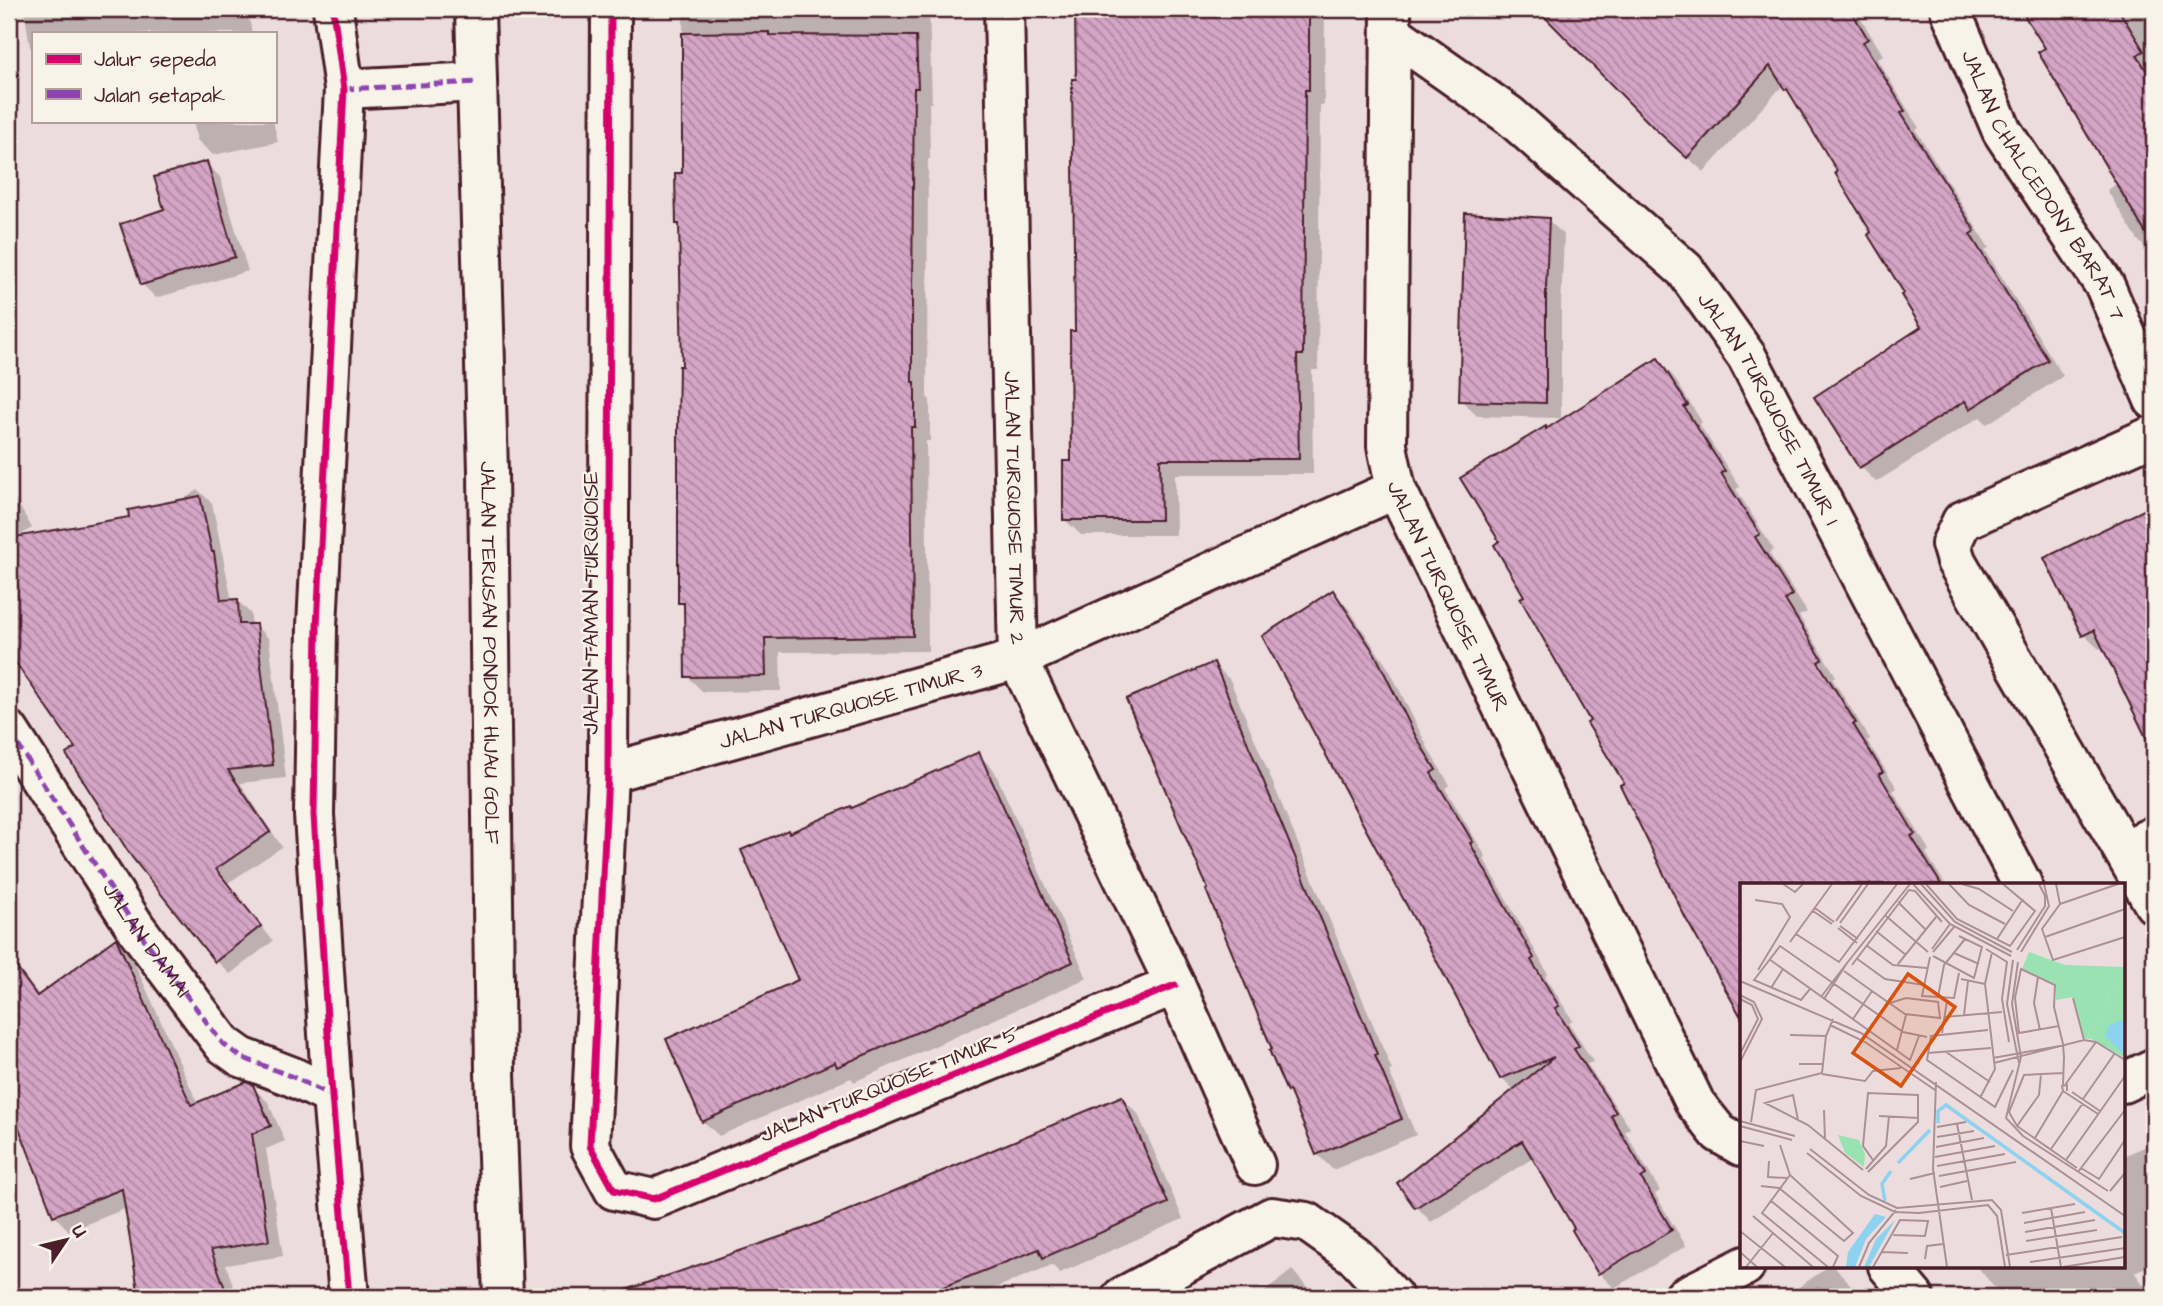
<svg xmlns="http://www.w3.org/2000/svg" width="2163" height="1306" font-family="'Architects Daughter',sans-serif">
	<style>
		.shadow { fill: #0003 }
		.building { fill: url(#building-back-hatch); stroke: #4a1f2b; stroke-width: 2 }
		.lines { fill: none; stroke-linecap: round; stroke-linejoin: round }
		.minor-casing { stroke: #4a1f2b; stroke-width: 44 }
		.secondary-casing { stroke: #4a1f2b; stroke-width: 44 }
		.minor { stroke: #f7f3e8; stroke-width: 38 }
		.secondary { stroke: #f7f3e8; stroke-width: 38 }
		.quiet { stroke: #8e44ad; stroke-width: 5; stroke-dasharray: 10 5; stroke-linecap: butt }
		.cycleway-casing { stroke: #f7f3e8; stroke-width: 11 }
		.cycleway { stroke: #d6006c; stroke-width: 7 }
		.labels { text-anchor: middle; stroke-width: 5; stroke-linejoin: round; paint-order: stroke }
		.street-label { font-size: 21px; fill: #4a1f2b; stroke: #f7f3e8 }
		.inset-river { fill: none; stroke: #8dd2ef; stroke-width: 3.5 }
		.inset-road { fill: none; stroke: #ab9096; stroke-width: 2 }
		.view { fill: #d8530f; fill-opacity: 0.15; stroke: #d8530f; stroke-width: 3.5 }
		.inset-edge { fill: none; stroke: #4a1f2b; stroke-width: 3.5 }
	</style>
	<defs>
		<pattern id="building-back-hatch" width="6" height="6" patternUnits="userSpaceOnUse" patternTransform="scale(1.75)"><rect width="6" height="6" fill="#d4a5c5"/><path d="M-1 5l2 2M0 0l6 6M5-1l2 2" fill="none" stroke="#ae86a0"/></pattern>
	</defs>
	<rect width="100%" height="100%" fill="#ecdcde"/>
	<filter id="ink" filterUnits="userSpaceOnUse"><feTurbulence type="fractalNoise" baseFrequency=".0143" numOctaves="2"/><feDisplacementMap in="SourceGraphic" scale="14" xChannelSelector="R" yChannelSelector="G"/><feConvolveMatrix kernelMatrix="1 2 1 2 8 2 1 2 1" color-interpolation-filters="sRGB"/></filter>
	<g filter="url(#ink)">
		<g class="shadow">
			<path d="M24 9H247L252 33H33V50L30 47Z"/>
			<path d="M683 9H929L932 103H929L930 159H928L927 397 930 400V441H926L928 651 780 652 781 691 703 692 687 676 686 609 680 602 684 368 681 226 678 223 684 174Z"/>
			<path d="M1076 9H1325L1324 105H1320L1318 370H1312L1313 474H1175L1176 535H1081L1065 520 1073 463 1076 333Z"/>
			<path d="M1541 9H1855L1883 55 1877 59 1919 128 1916 130 1989 248 1985 250 2063 376 1987 424 1980 417 1876 482 1860 466 1924 327 1874 233 1794 96 1784 84 1704 172 1672 144Z"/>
			<path d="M2022 9H2154V257L2137 239 2107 190 2119 183 2047 48Z"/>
			<path d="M193 121H273L278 142 213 155 197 140Z"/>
			<path d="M206 163 220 177 248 271 156 298 142 284 166 210Z"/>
			<path d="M1548 220 1564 235 1561 305V418L1477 416 1461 400Z"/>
			<path d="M1658 360 1673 376 1702 422 1699 424 1740 487 1736 489 1774 550 1769 553 1807 612 1799 616 1836 676 1832 678 1870 739 1867 741 1897 788 1893 791 1929 850 1926 853 1945 884H1741V1009L1502 542 1545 428 1547 430Z"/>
			<path d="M9 488 32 528 9 542Z"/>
			<path d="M198 490 212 503 232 601 237 600 251 614V625H255L269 639 286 778 240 783 282 847 228 883 273 941 230 974 216 960 78 749 9 649V615Z"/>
			<path d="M2154 506V741L2145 732 2104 647 2099 649 2084 635 2047 559Z"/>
			<path d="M1333 592 1348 608 1390 671 1431 754 1450 785 1445 788 1486 857 1484 859 1548 974 1545 976 1573 1021 1569 1023 1593 1062 1587 1064 1630 1128 1625 1132 1660 1191 1655 1194 1686 1246 1614 1288 1599 1273 1577 1229 1533 1158 1431 1222 1416 1206 1515 1091 1502 1078Z"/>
			<path d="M1214 664 1230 680 1392 1070 1389 1071 1416 1135 1333 1170 1317 1154 1293 1096 1288 1091 1211 890Z"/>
			<path d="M978 754 994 770 1087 978 854 1082 851 1078 719 1136 703 1121 801 981 852 810Z"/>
			<path d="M116 940 131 955 198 1104 252 1087 268 1102 285 1141 266 1149 283 1256 226 1265 237 1297H122L139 1290 127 1208 69 1231 54 1215 53 1146 9 1082V957L40 996Z"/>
			<path d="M1122 1098 1138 1114 1183 1219 1060 1273 1052 1265 973 1297H693L684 1272 807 1230Z"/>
			<path d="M2154 1143V1264L2134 1272 2153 1297H2002L1977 1266H2123V1156Z"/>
			<path d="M1829 1266H1833L1847 1280 1859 1297H1785Z"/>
			<path d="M1292 1270 1316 1297H1258Z"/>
			<path d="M9 1281 11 1283 20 1297H9Z"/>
		</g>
		<g class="building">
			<path d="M1075 9H1309V90H1305L1303 355H1297L1299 459H1160L1161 520H1063V461H1071L1070 331H1075L1072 79H1076Z"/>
			<path d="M1537 9H1850L1868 39 1863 42 1905 111 1901 113 1975 231 1970 234 2048 360 1970 409 1965 401 1859 468 1814 397 1921 327 1901 295 1904 293 1868 235 1871 232 1835 173 1837 171 1787 89 1785 90 1770 66 1687 158 1654 128Z"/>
			<path d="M2020 9H2118L2144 51 2137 55 2154 83V247L2038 52 2045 48Z"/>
			<path d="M769 32V35L916 36 918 88H914L912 291V382H915V427H911L913 636 765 638 766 676 685 677 684 603H678V430L679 366H682L679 224H676L675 173H682V33Z"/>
			<path d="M207 161 235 257 141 285 120 224 164 209 154 177Z"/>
			<path d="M1465 213 1549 218 1546 288V403L1459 401Z"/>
			<path d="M1658 358 1688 405 1684 407 1725 471 1721 473 1760 534 1755 537 1792 595 1785 600 1822 659 1818 662 1856 723 1853 724 1883 772 1879 774 1915 834 1911 836 1941 884H1741V1017L1685 917 1620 785 1624 783 1587 723 1590 721 1520 598 1524 596 1494 545 1499 541 1460 478 1546 426V429Z"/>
			<path d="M200 496 212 552H214L221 600 238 599 239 624H256L273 765 228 770 270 832 216 869 261 926 215 962 131 856 66 754 75 748 9 653V538L129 517 128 510Z"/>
			<path d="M2154 505V754L2094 630 2082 636 2044 558Z"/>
			<path d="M1333 590 1375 654 1416 737 1436 770 1431 773 1473 842 1470 843 1534 958 1531 960 1559 1006 1555 1008 1579 1046 1574 1049 1616 1112 1611 1116 1646 1175 1641 1178 1672 1230 1598 1274 1572 1230 1574 1228 1522 1141 1415 1208 1397 1183 1554 1057 1500 1079 1262 636Z"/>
			<path d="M1214 662 1377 1054 1375 1055 1402 1119 1316 1155 1289 1090 1287 1092 1269 1050 1272 1049 1206 890 1208 889 1126 699Z"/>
			<path d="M979 752 1073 962 950 1018 837 1067 835 1062 702 1122 666 1039 798 980 741 850 788 830 789 833 851 806 852 808Z"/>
			<path d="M116 938 191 1105 246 1082 253 1085 271 1126 252 1134 269 1241 211 1250 228 1297H139L122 1189 53 1216 9 1102V957L37 996Z"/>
			<path d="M1122 1096 1168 1203 1043 1258 1039 1249 918 1297H628L626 1290 806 1228Z"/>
		</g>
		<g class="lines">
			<defs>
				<g id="minor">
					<path d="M333 9 344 89 317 626 314 815 332 1096 349 1297"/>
					<path d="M611 9 608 773 590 1146 614 1190 654 1199 1175 985"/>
					<path id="s1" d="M1004 9 1018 659 1175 985 1255 1165"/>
					<path id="s2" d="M1391 9 1387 446 1396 489 1695 1103 1719 1133 1741 1146"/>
					<path id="s3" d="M1950 9 2002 131 2105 286 2154 400"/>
					<path id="s4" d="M1391 32 1509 115 1685 270 1747 357 2022 884"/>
					<path d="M344 89 477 82"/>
					<path d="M2154 435 1962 521 1951 544 1956 561 2154 904"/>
					<path d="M9 731 136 928 223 1044 241 1057 293 1077 332 1096"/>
					<path id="s5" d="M608 773 1018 659 1396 489"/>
					<path d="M2124 850 2154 836"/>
					<path d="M2123 1083 2154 1068"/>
					<path d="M1888 1266 1914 1297"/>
					<path d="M1122 1297 1272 1217 1307 1222 1355 1256 1393 1297"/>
					<path d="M1684 1297 1745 1266"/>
				</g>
				<g id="secondary">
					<path id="s6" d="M475 9 488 471 495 1073 503 1297"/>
				</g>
			</defs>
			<use href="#minor" class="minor-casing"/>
			<use href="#secondary" class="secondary-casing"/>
			<use href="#minor" class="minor"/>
			<use href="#secondary" class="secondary"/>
			<g class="quiet">
				<path d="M344 89 477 82"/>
				<path id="s7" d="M9 731 136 928 223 1044 241 1057 293 1077 332 1096"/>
			</g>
			<defs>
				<g id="cycleway">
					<path d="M333 9 344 89 317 626 314 815 332 1096 349 1297"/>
					<path d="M611 9 608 773 590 1146 614 1190 654 1199 1175 985"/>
				</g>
			</defs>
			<use href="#cycleway" class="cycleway-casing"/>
			<use href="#cycleway" class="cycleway"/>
		</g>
	</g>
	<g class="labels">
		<g class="street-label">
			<text dy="7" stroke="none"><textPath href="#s3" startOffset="200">JALAN CHALCEDONY BARAT 7</textPath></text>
			<text dy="7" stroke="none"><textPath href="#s4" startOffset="541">JALAN TURQUOISE TIMUR 1</textPath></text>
			<text dy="7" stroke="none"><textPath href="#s1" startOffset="499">JALAN TURQUOISE TIMUR 2</textPath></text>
			<text dy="7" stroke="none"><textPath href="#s2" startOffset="600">JALAN TURQUOISE TIMUR</textPath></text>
			<text transform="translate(591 603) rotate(-90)" y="7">JALAN TAMAN TURQUOISE</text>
			<text dy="7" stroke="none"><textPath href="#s6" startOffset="644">JALAN TERUSAN PONDOK HIJAU GOLF</textPath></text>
			<text dy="7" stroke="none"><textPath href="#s5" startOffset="252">JALAN TURQUOISE TIMUR 3</textPath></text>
			<text dy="7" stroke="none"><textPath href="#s7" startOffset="250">JALAN DAMAI</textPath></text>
			<text transform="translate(889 1084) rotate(-22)" y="7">JALAN TURQUOISE TIMUR 5</text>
		</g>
	</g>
	<g transform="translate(1740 883)">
		<rect width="385" height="385" fill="#ecdcde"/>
		<path d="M385 97V175L351 156 348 150 365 128 368 110Z" fill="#99e2b1"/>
		<path d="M289 69 325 82 385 84V97L368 110 365 128 348 150 351 156 343 155 333 114 316 117V104L282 86Z" fill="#99e2b1"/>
		<path d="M98 252 119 257 125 271 124 284 105 270Z" fill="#99e2b1"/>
		<path d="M385 136V173L365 153 369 142ZM135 331 146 334 126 356 115 384H106L108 369ZM155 337 129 384H124L136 356Z" fill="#8dd2ef"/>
		<path class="inset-river" d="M198 240V228L206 222 385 350M158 280 190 247M145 318 142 301 151 288"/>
		<path class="inset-road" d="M43 1 55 9 63 1M173 1 210 41 271 73M181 1 215 39 272 69M186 1 217 36 270 63 295 28 263 1M209 1 229 22 265 41M222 1 239 6 273 28M316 1 320 21 302 46 313 77 385 54M15 17 42 21 50 34 18 87M158 19 186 47M320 21 378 1M75 25 94 39M73 28 92 41M146 33 188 69M96 38 122 1M100 40 128 1M100 43 118 56M98 45 117 60M136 48 166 72M56 51 99 79 157 1M305 54 385 26M257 56 283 16M50 59 92 1M126 62 153 82 187 85M192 66 210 41M246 66 267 79 262 116 269 159M277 67 305 23V13L299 1M193 69 214 44M281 69 309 23 304 1M214 70 239 81M193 73 234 95 242 64 219 53M190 74 182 113 214 115 219 90M116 75 145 96 184 102M29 76 170 177 179 153M273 77 267 121 279 180M278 79 272 121 281 174 266 235 283 253 368 308M107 80 170 1M158 81 196 34M112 82 169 7 175 8 202 39M104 88 132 108 165 131 200 135 198 119 166 115 150 120M298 94 294 120 300 147M221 96 245 101M0 98 121 150 385 333M31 105 43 86M70 106 61 117 14 97 40 63 163 149 187 154M0 112 14 119 22 136 0 179M81 114 107 80 84 116M198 114 204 82 225 56M333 115 344 157M0 116 12 122 18 136 0 171M224 132 228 98M204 134 262 129M113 136 132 108M90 142 125 159 195 207M319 143 279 150 275 115 281 86 315 102 314 124 323 161 324 174 323 202M248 147 191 153 187 177 255 224 273 187M202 150 207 118M50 152 86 153M157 167 166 132M206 169 250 199M188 170 251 165M253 175 325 162M254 180 344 157 356 159M59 181H83M323 190 284 192 269 229 277 243 337 285M82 191 125 198 133 188 161 185M196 199 193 286 207 384M325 202 356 159 385 177M327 208V202L322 203 323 208 358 231M332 209 360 228M240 215 255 186 245 101 252 69M343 216 375 170M84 227 85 257M139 233 179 235M58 237 53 212 25 220 68 242 123 287M0 238 55 253M11 239 16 207 82 190 86 153 93 136M217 241 232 317M0 243 52 257M277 243 299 212 301 191M197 244 226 239M197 254 234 248M295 255 323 208M0 258 24 263M196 264 244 255M70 266 129 312 157 325 252 317 261 327 270 384M311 266 343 220M67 270 121 313 155 329 179 330 248 322 257 333 265 384M195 274 255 263M326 277 385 193M29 278 28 294 47 295M197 283 265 271M341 285 359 296 385 257M126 286 146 263 149 233M128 289 178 239V212L128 210 123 263 133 277M338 289 385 227M50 292 22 330 88 384M199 293 276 279M170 296 195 290M21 303 39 305 104 358 113 350 50 292 40 262M200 304 227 298M370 308 385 290M30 317 98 373 93 384M311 325 321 384M282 330 335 321M13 333 73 384M284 340 345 329M0 348 45 384M285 349 355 337M286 358 357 347M0 369 17 384M142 369 168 370M266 372 382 354M185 376 187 363 203 361M290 379 385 365M6 384 33 350M119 384 129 360 156 327M133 384 160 337 188 338 185 353 153 352M323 384 385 374"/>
		<path class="view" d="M168 91 215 124 161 203 113 170Z"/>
		<rect width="385" height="385" class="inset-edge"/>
	</g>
	<rect width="2163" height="1306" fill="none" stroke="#f7f3e8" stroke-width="35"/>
	<rect x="18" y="18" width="2128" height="1271" fill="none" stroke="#4a1f2b" stroke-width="2.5" filter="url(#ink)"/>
	<rect x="32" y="32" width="245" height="91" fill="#f7f3e8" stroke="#b29e9c" stroke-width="2"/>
	<rect x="46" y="54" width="35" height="10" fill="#d6006c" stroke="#b29e9c" stroke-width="2"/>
	<text x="94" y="66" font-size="21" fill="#4a1f2b">Jalur sepeda</text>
	<rect x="46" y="89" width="35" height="10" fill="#8e44ad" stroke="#b29e9c" stroke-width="2"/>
	<text x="94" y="102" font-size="21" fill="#4a1f2b">Jalan setapak</text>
	<g transform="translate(66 1240) rotate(55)" stroke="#f7f3e8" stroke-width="5" paint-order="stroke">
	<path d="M0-5L12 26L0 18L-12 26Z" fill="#4a1f2b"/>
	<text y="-10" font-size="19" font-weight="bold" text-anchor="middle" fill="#4a1f2b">U</text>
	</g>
</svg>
